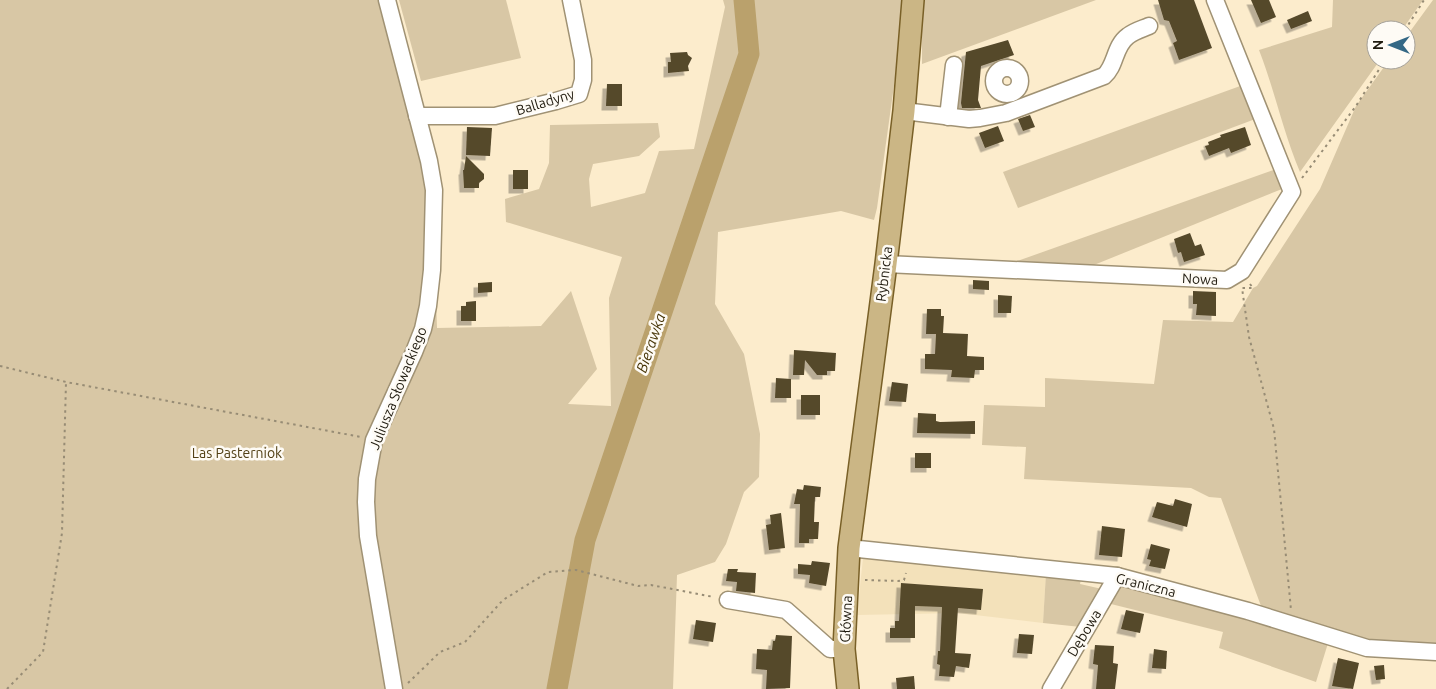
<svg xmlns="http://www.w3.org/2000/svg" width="1436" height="689" font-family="Ubuntu,sans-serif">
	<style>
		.built { fill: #f3e1ba }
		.green { fill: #d8c7a5 }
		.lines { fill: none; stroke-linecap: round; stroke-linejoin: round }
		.river { stroke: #baa16c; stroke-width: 21 }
		.building { fill: #54482c; filter: url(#shadow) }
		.minor-casing { stroke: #a09274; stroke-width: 19 }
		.major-casing { stroke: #796027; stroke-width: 24 }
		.path { stroke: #978c75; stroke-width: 2; stroke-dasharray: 2.5 4; stroke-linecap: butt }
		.minor { stroke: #fff; stroke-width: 16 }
		.major { stroke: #cbb685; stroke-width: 21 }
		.labels { text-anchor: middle; stroke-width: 5; stroke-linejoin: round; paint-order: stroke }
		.street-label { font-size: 14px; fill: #1f1a0e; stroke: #fefbf5 }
		.park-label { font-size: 14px; fill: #524015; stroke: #fefbf5 }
		.water-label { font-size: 15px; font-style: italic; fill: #483609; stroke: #fefbf5 }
	</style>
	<defs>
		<filter id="shadow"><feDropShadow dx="-4.5" dy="4.5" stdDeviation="0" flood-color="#0004"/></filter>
	</defs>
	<rect width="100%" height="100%" fill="#fceccc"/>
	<path class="built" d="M863 558 1046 573 1043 623 958 613 857 615Z"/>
	<g class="green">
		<path d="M0 0H382L430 184 434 238 437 328 541 326 571 291 597 369 568 404 611 406 609 298 622 257 506 222 505 199 539 189 549 163 550 125 658 123 660 137 639 156 593 164 589 179 591 207 645 193 659 151 694 149 725 7 723 0H901V35L877 208 874 220 841 211 718 232 715 304 744 354 760 434 759 477 744 492 726 544 715 562 677 575 673 689H0Z"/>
		<path d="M399 0H506L521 58 421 81Z"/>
		<path d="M922 0H1096L922 64Z"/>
		<path d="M1333 0H1423L1402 30H1376V60H1380L1300 172C1283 132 1275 91 1259 50L1332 27Z"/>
		<path d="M1433 0H1436V646L1367 641 1261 606 1221 498 1209 497 1191 488 1024 479 1026 447 982 445 984 405 1045 407V378L1154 384 1163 320 1233 322 1253 288 1257 286 1320 189 1356 106 1389 60H1406V37Z"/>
		<path d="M1243 85 1258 118 1018 208 1003 172Z"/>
		<path d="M1276 169 1282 189 1084 269 1009 264Z"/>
		<path d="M1046 573 1081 579 1080 584 1102 589 1081 627 1043 623Z"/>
		<path d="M1122 585 1329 640 1316 682 1219 648 1223 632 1107 603 1115 589Z"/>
	</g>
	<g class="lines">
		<path class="river" d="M557 689 585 540 749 54 744 0"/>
	</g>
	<g class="building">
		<path d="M1158 0H1194L1212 48 1179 60 1173 43 1177 41 1169 21 1164 20Z"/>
		<path d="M1251 0H1269L1276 17 1261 23Z"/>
		<path d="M1308 11 1312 21 1291 29 1287 20Z"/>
		<path d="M1008 40 1014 55 981 66 978 100 981 108H962L961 103 966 52Z"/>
		<path d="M687 52 688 55 692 58 688 66 689 71 668 73V62H671L670 53Z"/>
		<path d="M607 84H622V106H606Z"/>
		<path d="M1030 115 1035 127 1023 131 1018 119Z"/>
		<path d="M998 126 1004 141 985 148 979 133Z"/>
		<path d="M467 127 492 128 490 156 466 155Z"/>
		<path d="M1245 127 1251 145 1231 153 1229 148 1209 156 1205 146 1209 145 1208 142 1221 137 1220 135Z"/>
		<path d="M466 156 484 174V179L479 183V188H464L463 170H464Z"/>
		<rect x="513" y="170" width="15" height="19"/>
		<path d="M1190 233 1195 246 1201 244 1205 255 1184 262 1181 252 1178 253 1174 239Z"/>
		<path d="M973 280 989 281V290L973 289Z"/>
		<path d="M492 282V292L478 293V283Z"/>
		<path d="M1193 291 1216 292V316L1196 315 1197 304H1193Z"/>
		<path d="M998 295 1012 296 1011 313H998Z"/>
		<path d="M476 301V321H461V306H466V302Z"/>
		<path d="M927 309H941V316H944L943 333 968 334 967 356 984 357V370H975L974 378 951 377 952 370 925 369V354H935L936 334H926Z"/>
		<path d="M794 350 836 353 835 371H827V375H817L805 360 804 375H793Z"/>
		<path d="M776 378 791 379V398H775Z"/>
		<path d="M892 382 908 384 906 402 889 401Z"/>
		<rect x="801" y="395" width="19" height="20"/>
		<path d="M918 413 936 414V421L940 422 975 421V434L917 433Z"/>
		<rect x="915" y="453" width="16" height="15"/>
		<path d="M804 485 821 487 820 497H815L814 522H819L818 539H809V543H799L800 504H794L797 489 803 490Z"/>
		<path d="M1175 499 1192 504 1187 527 1152 517 1157 502 1173 506Z"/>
		<path d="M781 513 785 548 769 550 766 525 771 524 770 515Z"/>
		<path d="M1102 526 1125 529 1122 557 1099 555Z"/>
		<path d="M1151 544 1170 549 1165 569 1149 566 1151 560 1147 559Z"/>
		<path d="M812 561 830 563 826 586 809 583 810 575 798 574V564L811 565Z"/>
		<path d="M728 569H738L737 572 756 573 755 593 736 591 737 582 726 581Z"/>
		<path d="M901 583 983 589 981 610 958 608 955 653 971 654 969 668 956 666 954 677 939 676 940 665 937 664 938 651H940L942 607 915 606V638H890V628H895V621H899Z"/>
		<path d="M1126 610 1144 614 1140 633 1121 629Z"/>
		<path d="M696 620 716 623 713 642 693 639Z"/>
		<path d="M1019 634 1034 635 1032 654 1017 653Z"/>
		<path d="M776 635 792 636 790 688 766 689 767 670 756 669 757 649 772 650 773 641H775Z"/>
		<path d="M1095 645 1114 646 1113 663 1118 664 1115 689H1096L1098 665 1093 664Z"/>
		<path d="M1154 649 1167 651 1166 669 1152 668Z"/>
		<path d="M1338 658 1359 663 1353 689 1332 686Z"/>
		<path d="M1384 665 1385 679 1376 680 1374 666Z"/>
		<path d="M914 676 915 689H897L896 678Z"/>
	</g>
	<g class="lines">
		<defs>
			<g id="minor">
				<path d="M387 0 429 161 434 190 432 270 428 306 423 329 414 352 374 440 367 479 366 502 368 536 394 689"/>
				<circle cx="1007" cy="81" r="13"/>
				<path d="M904 111 969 119 980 118 1006 113 1104 76C1116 66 1114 46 1128 36 1134 31 1142 29 1149 26"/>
				<path d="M417 116H495L556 101 579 94 583 80V60L571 0"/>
				<path d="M948 117 954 65"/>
				<path d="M886 264 1227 280 1242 271 1292 192 1215 0"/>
				<path d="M849 548 1117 576 1248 611 1367 648 1436 652"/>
				<path d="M728 600 786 610 830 649H844"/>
				<path d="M1051 689 1117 576"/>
			</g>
			<path id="major" d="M848 689 844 649 849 548 886 264 904 111 913 0"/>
		</defs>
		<use href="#minor" class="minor-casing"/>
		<use href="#major" class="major-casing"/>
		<g class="path">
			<path d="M1405 30 1424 0"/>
			<path d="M1302 178 1356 106 1385 60"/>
			<path d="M1250 284 1253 288H1242L1249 337 1274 429 1291 610"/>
			<path d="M0 366 66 382 361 437"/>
			<path d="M865 580 898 581 904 580 906 573"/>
			<path d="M408 683 440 652 465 642 503 600 548 572 576 570 638 586 651 585 714 597"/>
			<path d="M7 689 43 652 62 533 66 382"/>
		</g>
		<use href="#minor" class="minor"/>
		<use href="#major" class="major"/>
	</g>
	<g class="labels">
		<g class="street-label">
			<text transform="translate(545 102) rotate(-17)" y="5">Balladyny</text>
			<text transform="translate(884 274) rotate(-83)" y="5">Rybnicka</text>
			<text transform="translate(1200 279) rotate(3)" y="5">Nowa</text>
			<text transform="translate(398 388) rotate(-68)" y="5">Juliusza Słowackiego</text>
			<text transform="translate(1146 585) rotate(14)" y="5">Graniczna</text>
			<text transform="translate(846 619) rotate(-87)" y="5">Główna</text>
			<text transform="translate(1084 633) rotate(-59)" y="5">Dębowa</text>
		</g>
		<g class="park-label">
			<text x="237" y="458">Las Pasterniok</text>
		</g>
		<g class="water-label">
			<text transform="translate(651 343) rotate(-71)" y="5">Bierawka</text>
		</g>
	</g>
	<g transform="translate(1391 45) rotate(270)"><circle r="24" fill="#fefbf5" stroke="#a5a199"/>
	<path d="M0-4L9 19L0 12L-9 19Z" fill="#346885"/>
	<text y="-8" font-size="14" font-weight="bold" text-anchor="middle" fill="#1f1a0e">N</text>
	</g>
</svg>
